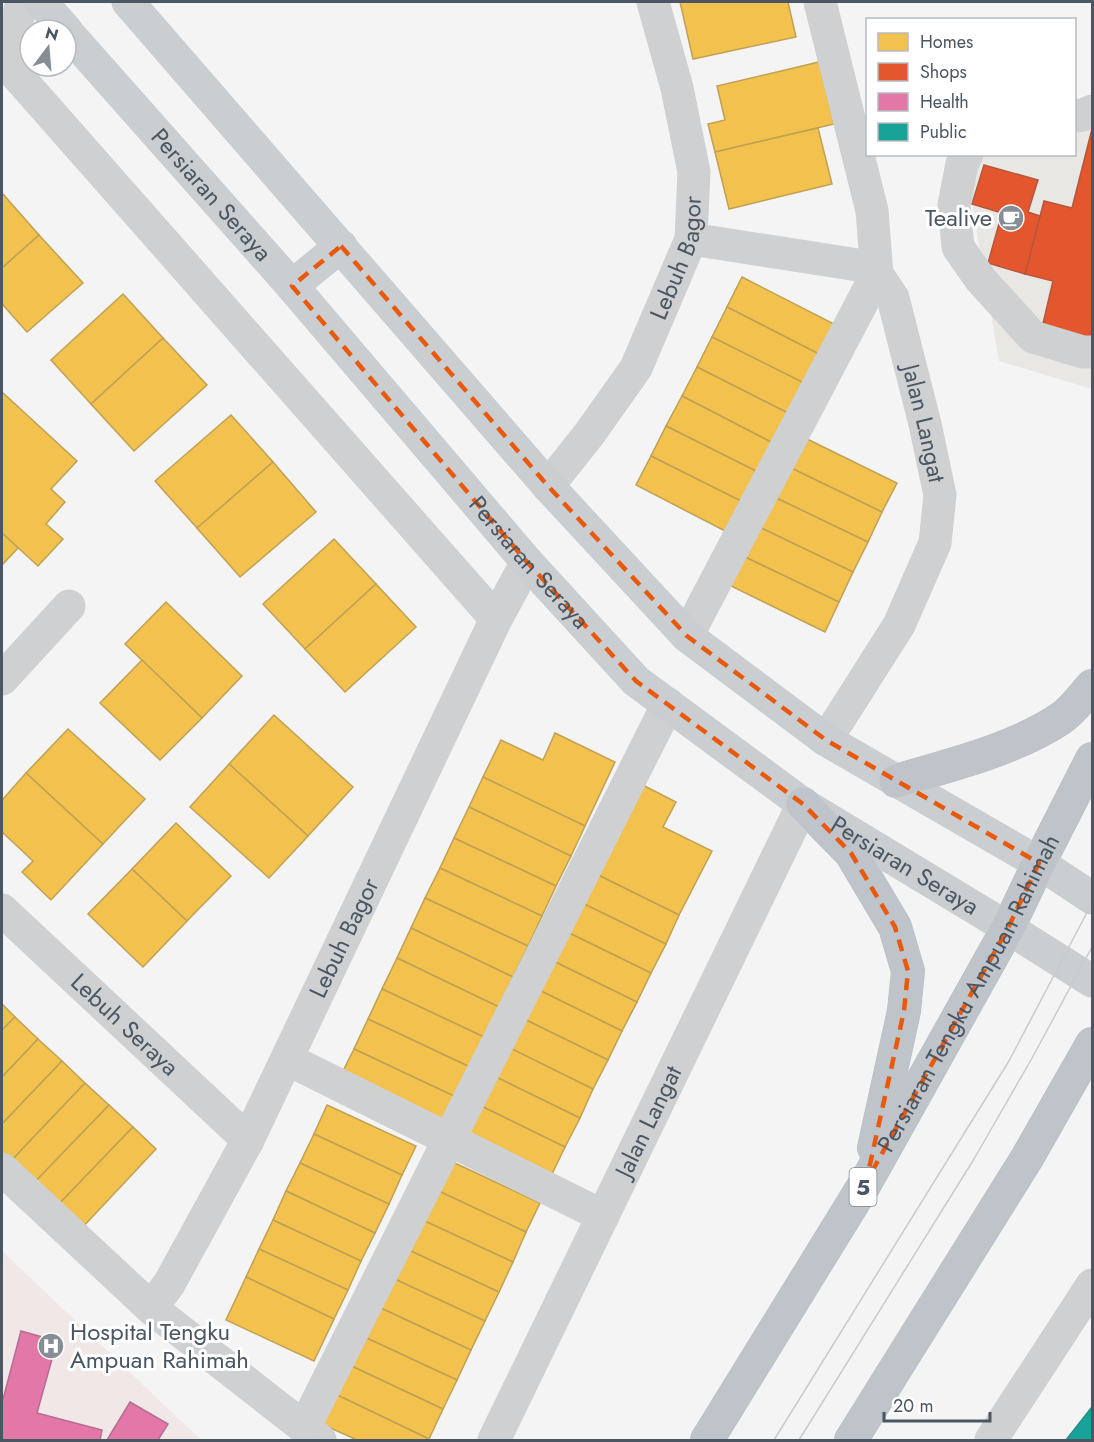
<svg xmlns="http://www.w3.org/2000/svg" width="1094" height="1442" font-family="Jost,sans-serif">
	<style>
		.commercial { fill: #e8e7e3 }
		.medical { fill: #f1e7e6 }
		.homes { fill: #f2c14e; stroke: #c0a154; stroke-width: 1.5 }
		.shops { fill: #e4572e; stroke: #b6573d; stroke-width: 1.5 }
		.health { fill: #e377a8; stroke: #b56d93; stroke-width: 1.5 }
		.public { fill: #17a398; stroke: #268c88; stroke-width: 1.5 }
		.lines { fill: none; stroke-linecap: round; stroke-linejoin: round }
		.highway-casing { stroke: #b9bec3; stroke-width: 34 }
		.minor { stroke: #ced0d2; stroke-width: 33 }
		.major { stroke: #caced1; stroke-width: 33 }
		.highway { stroke: #bec4c9; stroke-width: 33 }
		.tram { stroke: #c9cacc; stroke-width: 1.5 }
		.marked { fill: none; stroke: #e8590c; stroke-width: 4.5; stroke-dasharray: 12 8; stroke-linejoin: round }
		.labels { text-anchor: middle; stroke-width: 6; stroke-linejoin: round; paint-order: stroke }
		.shield { fill: #fff; stroke: #808990; stroke-width: 1.5 }
		.shield-label { font-size: 22px; font-weight: bold; fill: #4a5661 }
		.street-label { font-size: 24px; fill: #4a5661; stroke: #fff }
		.poi-label { font-size: 24px; fill: #4a5661; stroke: #fff; text-anchor: end }
	</style>
	<rect width="100%" height="100%" fill="#f4f4f4"/>
	<path class="commercial" d="M1092 88V389L999 361 968 181 977 155 1074 154 1075 126 1080 127Z"/>
	<path class="medical" d="M2 1251 201 1440H2Z"/>
	<g class="homes">
		<path d="M680 2H788L796 37 693 59Z"/>
		<path d="M819 62 834 124 715 152 708 124 725 120 717 86Z"/>
		<path d="M818 128 832 184 729 209 715 152Z"/>
		<path d="M2 193 39 235 2 268Z"/>
		<path d="M39 235 83 283 27 332 2 304V268Z"/>
		<path d="M742 277 834 324 819 354 727 307Z"/>
		<path d="M123 294 163 338 91 404 51 360Z"/>
		<path d="M727 307 819 354 804 383 712 337Z"/>
		<path d="M712 337 804 383 788 413 697 367Z"/>
		<path d="M163 338 207 385 134 451 91 404Z"/>
		<path d="M697 367 788 413 773 443 682 396Z"/>
		<path d="M2 392 77 461 51 489 65 502 46 524 63 539 38 566 2 533Z"/>
		<path d="M682 396 773 443 758 472 666 426Z"/>
		<path d="M231 415 273 462 197 528 155 481Z"/>
		<path d="M666 426 758 472 743 502 651 456Z"/>
		<path d="M801 436 897 483 882 512 787 466Z"/>
		<path d="M651 456 743 502 727 532 636 485Z"/>
		<path d="M273 462 316 512 240 577 197 528Z"/>
		<path d="M787 466 882 512 868 542 772 496Z"/>
		<path d="M772 496 868 542 853 572 757 526Z"/>
		<path d="M757 526 853 572 839 602 743 556Z"/>
		<path d="M2 533 18 548 2 565Z"/>
		<path d="M334 539 376 584 305 649 263 604Z"/>
		<path d="M743 556 839 602 825 632 729 585Z"/>
		<path d="M376 584 416 627 345 692 305 649Z"/>
		<path d="M166 602 242 676 202 718 125 644Z"/>
		<path d="M142 660 202 718 160 760 100 703Z"/>
		<path d="M274 715 353 787 308 836 229 764Z"/>
		<path d="M68 729 145 799 103 844 26 773Z"/>
		<path d="M555 733 615 762 585 826 483 777 501 740 543 760Z"/>
		<path d="M229 764 308 836 269 878 190 807Z"/>
		<path d="M26 773 103 844 51 900 22 872 33 861 2 832V800Z"/>
		<path d="M483 777 585 826 571 856 469 807Z"/>
		<path d="M635 781 676 802 663 827 712 851 679 915 590 871Z"/>
		<path d="M469 807 571 856 556 886 454 838Z"/>
		<path d="M176 823 231 876 187 921 132 869Z"/>
		<path d="M454 838 556 886 542 916 440 868Z"/>
		<path d="M440 868 542 916 528 946 425 898Z"/>
		<path d="M132 869 187 921 143 967 88 914Z"/>
		<path d="M590 871 679 915 666 944 576 900Z"/>
		<path d="M425 898 528 946 513 977 411 928Z"/>
		<path d="M576 900 666 944 651 973 561 929Z"/>
		<path d="M411 928 513 977 499 1007 397 958Z"/>
		<path d="M561 929 651 973 637 1002 547 958Z"/>
		<path d="M397 958 499 1007 484 1037 382 989Z"/>
		<path d="M547 958 637 1002 622 1031 533 987Z"/>
		<path d="M533 987 622 1031 608 1060 518 1016Z"/>
		<path d="M382 989 484 1037 470 1067 368 1019Z"/>
		<path d="M2 1004 15 1017 2 1030Z"/>
		<path d="M518 1016 608 1060 593 1089 504 1045Z"/>
		<path d="M15 1017 38 1039 2 1077V1030Z"/>
		<path d="M368 1019 470 1067 456 1097 354 1049Z"/>
		<path d="M38 1039 62 1061 2 1124V1077Z"/>
		<path d="M504 1045 593 1089 580 1118 490 1074Z"/>
		<path d="M354 1049 456 1097 441 1127 339 1079Z"/>
		<path d="M62 1061 85 1083 10 1162 2 1154V1124Z"/>
		<path d="M490 1074 580 1118 565 1147 475 1103Z"/>
		<path d="M85 1083 109 1105 33 1184 10 1162Z"/>
		<path d="M475 1103 565 1147 551 1176 461 1132Z"/>
		<path d="M109 1105 133 1127 57 1206 33 1184Z"/>
		<path d="M327 1105 416 1146 402 1175 314 1134Z"/>
		<path d="M133 1127 156 1149 81 1229 57 1206Z"/>
		<path d="M314 1134 402 1175 389 1204 300 1163Z"/>
		<path d="M442 1157 540 1203 526 1232 428 1186Z"/>
		<path d="M300 1163 389 1204 375 1233 286 1191Z"/>
		<path d="M428 1186 526 1232 513 1262 414 1216Z"/>
		<path d="M286 1191 375 1233 361 1261 273 1220Z"/>
		<path d="M414 1216 513 1262 499 1292 400 1246Z"/>
		<path d="M273 1220 361 1261 348 1290 259 1249Z"/>
		<path d="M400 1246 499 1292 485 1321 386 1275Z"/>
		<path d="M259 1249 348 1290 334 1319 246 1277Z"/>
		<path d="M386 1275 485 1321 471 1350 372 1304Z"/>
		<path d="M246 1277 334 1319 314 1361 226 1320Z"/>
		<path d="M372 1304 471 1350 457 1380 358 1334Z"/>
		<path d="M358 1334 457 1380 443 1409 345 1363Z"/>
		<path d="M345 1363 443 1409 429 1439 331 1392Z"/>
		<path d="M331 1392 429 1439V1440H357L317 1422Z"/>
	</g>
	<g class="shops">
		<path d="M1092 129V327L1088 344 1041 332 1053 281 1025 274 1044 201 1072 208Z"/>
		<path d="M984 165 1038 180 1028 212 1040 216 1025 274 988 263 1002 213 972 204Z"/>
	</g>
	<g class="health">
		<path d="M21 1331 57 1341 37 1413 102 1430 100 1440H2V1403Z"/>
		<path d="M130 1402 168 1424 158 1440H107Z"/>
	</g>
	<path class="public" d="M1092 1407V1440H1066Z"/>
	<g class="lines">
		<defs>
			<g id="highway">
				<path d="M896 781C950 765 1013 750 1060 719 1072 711 1082 697 1092 686"/>
				<path d="M803 804 851 853 895 927 908 971 904 1011 874 1148"/>
				<path id="s7" d="M707 1440 866 1182 1008 928 1039 863 1092 759"/>
				<path d="M851 1440 1027 1158 1092 1044"/>
			</g>
		</defs>
		<use href="#highway" class="highway-casing"/>
		<g class="minor">
			<path d="M6 63 496 619"/>
			<path d="M2 68 6 63 22 2"/>
			<path d="M1074 116 1083 115 1092 111"/>
			<path d="M967 154 962 164 954 205 958 247 981 280 1033 337 1083 352H1092"/>
			<path id="s1" d="M691 239 858 265 877 274 893 298 925 424 940 495 935 543 899 625 826 740"/>
			<path id="s2" d="M548 486 590 433 636 368 691 239 694 172 677 88 653 2"/>
			<path d="M687 636 877 274 872 211 820 2"/>
			<path d="M2 679 69 606"/>
			<path id="s3" d="M2 910 248 1140"/>
			<path d="M287 1059 603 1216"/>
			<path d="M2 1169 151 1308 320 1440"/>
			<path id="s4" d="M151 1308 169 1284 248 1140 496 619 527 562"/>
			<path d="M304 1428 668 704"/>
			<path id="s5" d="M494 1440 803 804"/>
			<path d="M991 1440 1092 1285"/>
		</g>
		<g class="major">
			<path d="M41 2 66 30"/>
			<path d="M128 2 548 486 687 636 826 740 1039 863 1092 898"/>
			<path id="s6" d="M66 31 292 286 527 562 636 681 803 804 1008 928 1092 981"/>
			<path d="M292 286 341 246"/>
		</g>
		<use href="#highway" class="highway"/>
		<g class="tram">
			<path d="M774 1440 1009 1061 1092 903"/>
			<path d="M799 1440 974 1159 1031 1060 1092 947"/>
		</g>
	</g>
	<path class="marked" d="M341 246 548 486 687 636 826 740 1039 863 1008 928 866 1182 904 1011 908 971 895 927 851 853 803 804 636 681 527 562 292 286Z"/>
	<defs>
		<symbol id="cafe-disc" viewBox="-11 -11 22 22"><circle r="9.5" fill="#868d94" stroke="#fff"/><path d="M-5.5-4.5H6V0H3Q3 3.5 0 3.5H-2.5Q-5.5 3.5-5.5 0ZM3-3.2v2h1.7v-2ZM-6 4.5H4V6H-6Z" fill="#fff"/></symbol>
		<symbol id="hospital-disc" viewBox="-11 -11 22 22"><circle r="9.5" fill="#868d94" stroke="#fff"/><path d="M-5-5h3v3.5h4V-5h3V5h-3V1.5h-4V5h-3Z" fill="#fff"/></symbol>
	</defs>
	<g fill-rule="evenodd">
		<use href="#cafe-disc" x="996" y="203" width="30" height="30"/>
		<use href="#hospital-disc" x="36" y="1331" width="30" height="30"/>
	</g>
	<g class="labels">
		<rect class="shield" x="849.5" y="1168" width="27" height="38" rx="4.5"/>
		<g class="shield-label">
			<text x="863" y="1195">5</text>
		</g>
		<g class="street-label">
			<text dy="8" stroke="none"><textPath href="#s6" startOffset="219">Persiaran Seraya</textPath></text>
			<text dy="8" stroke="none"><textPath href="#s2" startOffset="266">Lebuh Bagor</textPath></text>
			<text dy="8" stroke="none"><textPath href="#s1" startOffset="348">Jalan Langat</textPath></text>
			<text dy="8" stroke="none"><textPath href="#s6" startOffset="705">Persiaran Seraya</textPath></text>
			<text dy="8" stroke="none"><textPath href="#s6" startOffset="1191">Persiaran Seraya</textPath></text>
			<text dy="8" stroke="none"><textPath href="#s4" startOffset="418">Lebuh Bagor</textPath></text>
			<text dy="8" stroke="none"><textPath href="#s7" startOffset="518">Persiaran Tengku Ampuan Rahimah</textPath></text>
			<text dy="8" stroke="none"><textPath href="#s3" startOffset="168">Lebuh Seraya</textPath></text>
			<text dy="8" stroke="none"><textPath href="#s5" startOffset="354">Jalan Langat</textPath></text>
		</g>
		<g class="poi-label">
			<text x="992" y="226">Tealive</text>
			<text x="70" y="1340" text-anchor="start">Hospital Tengku<tspan x="70" dy="28">Ampuan Rahimah</tspan></text>
		</g>
	</g>
	<rect width="1094" height="1442" fill="none" stroke="#4a5661" stroke-width="6"/>
	<rect x="866" y="18" width="210" height="138" fill="#ffffff" stroke="#b7bbc0" stroke-width="1.5"/>
	<rect x="878" y="33" width="30" height="18" fill="#f2c14e" stroke="#b7bbc0" stroke-width="1.5"/>
	<text x="920" y="48" font-size="18" fill="#4a5661">Homes</text>
	<rect x="878" y="63" width="30" height="18" fill="#e4572e" stroke="#b7bbc0" stroke-width="1.5"/>
	<text x="920" y="78" font-size="18" fill="#4a5661">Shops</text>
	<rect x="878" y="93" width="30" height="18" fill="#e377a8" stroke="#b7bbc0" stroke-width="1.5"/>
	<text x="920" y="108" font-size="18" fill="#4a5661">Health</text>
	<rect x="878" y="123" width="30" height="18" fill="#17a398" stroke="#b7bbc0" stroke-width="1.5"/>
	<text x="920" y="138" font-size="18" fill="#4a5661">Public</text>
	<g transform="translate(48 48) rotate(16)"><circle r="28" fill="#ffffff" stroke="#b7bbc0" stroke-width="1.5"/>
	<path d="M0-4.5L10 22L0 15L-10 22Z" fill="#868d94"/>
	<text y="-9" font-size="16" font-weight="bold" text-anchor="middle" fill="#4a5661">N</text>
	</g>
	<path d="M884 1412v9h106v-9" fill="none" stroke="#4a5661" stroke-width="3"/>
	<text x="893" y="1412" font-size="18" fill="#4a5661" stroke="#ffffff" stroke-width="4.5" paint-order="stroke">20 m</text>
</svg>
